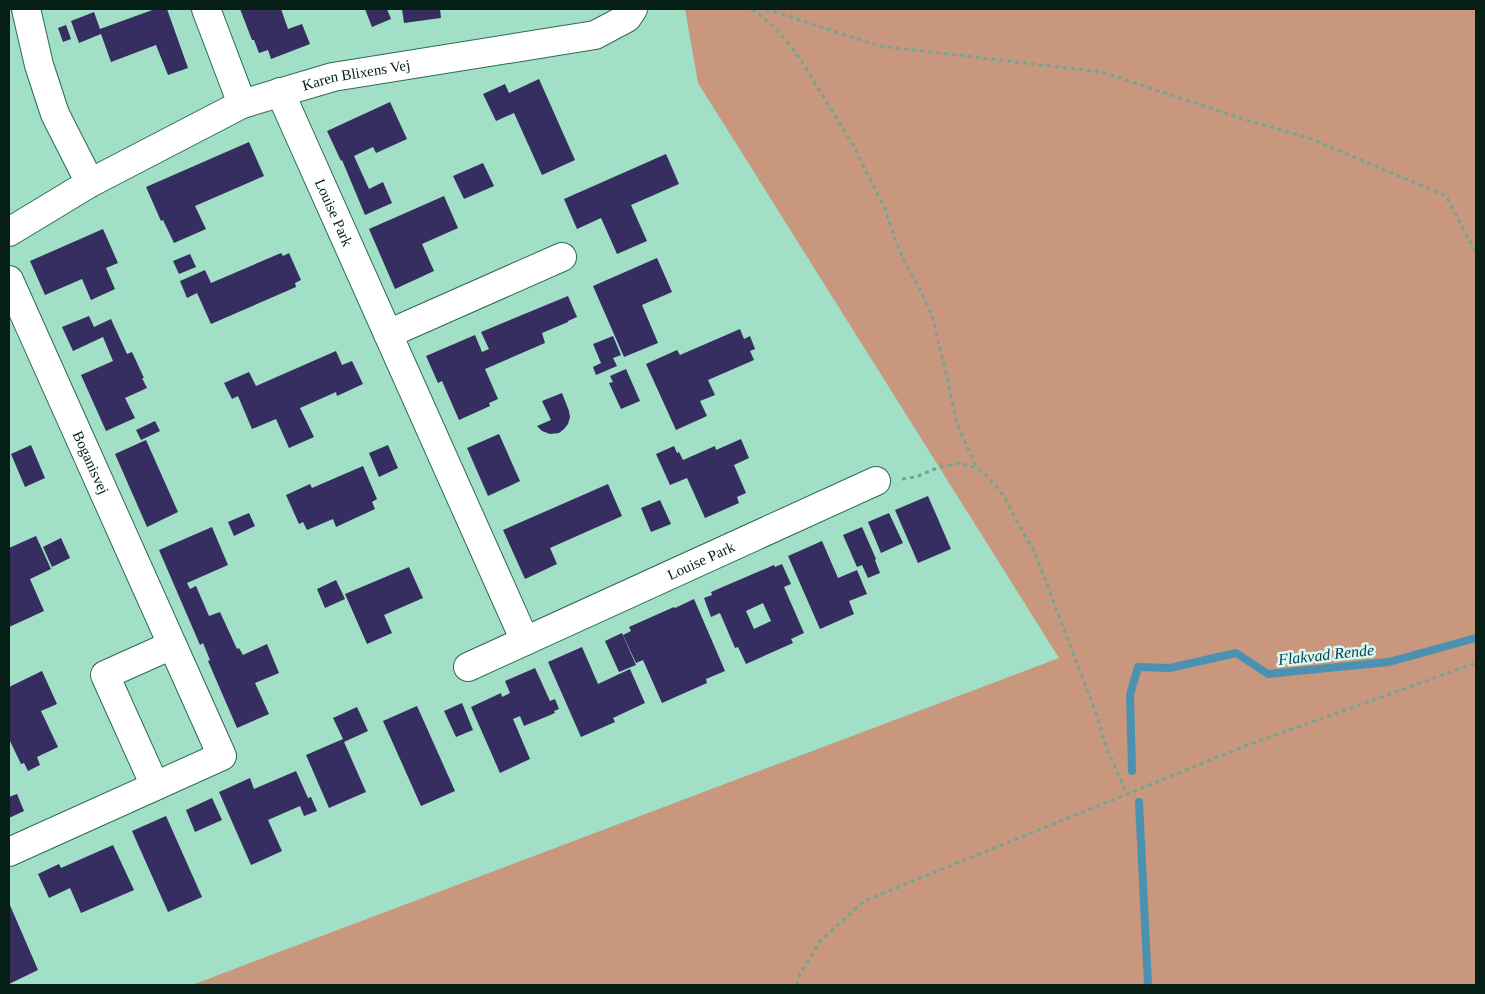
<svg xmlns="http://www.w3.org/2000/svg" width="1485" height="994" font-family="Georgia,serif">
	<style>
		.green { fill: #c8977d }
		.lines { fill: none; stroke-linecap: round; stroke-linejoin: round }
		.stream { stroke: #4b92b2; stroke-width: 8 }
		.building { fill: #362e60; fill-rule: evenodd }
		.minor-casing { stroke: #2d6a56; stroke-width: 30 }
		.path { stroke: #72a592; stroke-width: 3; stroke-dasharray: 4 4; stroke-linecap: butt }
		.minor { stroke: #fff; stroke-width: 28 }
		.labels { text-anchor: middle; stroke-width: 5; stroke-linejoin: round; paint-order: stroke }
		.street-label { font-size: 15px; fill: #051e16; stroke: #daf8ec }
		.water-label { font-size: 16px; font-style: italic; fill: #04445b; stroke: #daf8ec }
	</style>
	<rect width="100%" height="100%" fill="#a1dfc7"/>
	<path class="green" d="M685 9H1476V985H192L1059 658 698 83Z"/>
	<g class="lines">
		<g class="stream">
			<path d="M1132 771 1130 695 1138 667 1170 668 1236 653 1268 674 1389 662 1476 638"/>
			<path d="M1139 802 1148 985"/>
		</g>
	</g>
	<g class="building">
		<path d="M155 9H167L188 68 168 75 156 45 111 62 101 34 79 43 71 21 94 12 100 29Z"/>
		<path d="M240 9H281L288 29 302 24 310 44 271 59 268 50 259 53 254 40H252Z"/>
		<path d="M365 9H387L391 19 372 27Z"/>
		<path d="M402 9H440L441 18 404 23Z"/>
		<path d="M66 25 71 39 63 42 58 28Z"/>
		<path d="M539 79 575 160 542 175 514 113 496 121 483 94 505 84 509 93Z"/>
		<path d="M390 102 407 139 376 153 373 147 354 156 369 189 383 182 392 203 365 215 342 160 341 161 327 131Z"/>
		<path d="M249 142 264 176 195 206 206 229 174 243 163 220 161 221 146 187Z"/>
		<path d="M666 154 679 184 631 205 647 241 617 254 601 218 577 229 564 199Z"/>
		<path d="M483 163 494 186 464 199 453 176Z"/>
		<path d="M444 196 458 228 422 244 434 271 395 289 369 229Z"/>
		<path d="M103 229 118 263 106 268 115 289 91 300 82 279 45 295 30 261Z"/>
		<path d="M281 253 283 256 289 253 301 280 295 283 296 287 211 324 197 293 187 298 180 281 205 270 211 283Z"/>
		<path d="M190 254 196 267 179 274 173 261Z"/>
		<path d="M657 258 672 292 642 305 658 343 624 357 593 286Z"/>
		<path d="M568 296 577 317 568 321V322L542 333 545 343 485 369 498 399 489 403 490 406 459 420 442 381 438 383 426 356 475 335 482 352 489 349 481 332Z"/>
		<path d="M89 316 94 327 111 319 127 354 132 352 144 378H142L147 388 125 398 135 418 106 431 81 375 113 361 103 337 73 351 62 327Z"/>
		<path d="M740 329 744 339 750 336 755 349 750 351 754 360 708 380 715 395 700 401 707 416 676 430 646 364 677 350 680 355Z"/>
		<path d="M613 336 621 355 613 358 617 366 596 375 593 367 601 363 593 344Z"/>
		<path d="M336 351 342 365 352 361 363 384 337 396 336 392 300 408 314 437 289 448 276 419 252 429 238 396 232 399 224 383 249 372 256 386Z"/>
		<path d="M626 369 640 401 621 409 609 383 613 382 610 376Z"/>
		<path d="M562 393 569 411 570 417 568 424 564 429 559 433 550 434 542 431 537 426 551 420 542 401Z"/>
		<path d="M155 421 160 431 141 440 136 430Z"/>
		<path d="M499 434 520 481 488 496 467 448Z"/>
		<path d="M741 439 749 458 734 465 746 493 737 497 739 503 705 518 687 478 670 485 656 454 674 446 677 453 679 452 683 460 715 446 716 450Z"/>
		<path d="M146 440 178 512 147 527 115 454Z"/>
		<path d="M31 445 45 478 25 487 11 454Z"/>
		<path d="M388 445 398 468 379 477 369 453Z"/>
		<path d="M363 466 377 499 372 502 375 509 336 527 333 519 307 530 303 522 299 524 286 495 310 484 312 488Z"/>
		<path d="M608 484 622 516 550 548 557 564 525 579 503 530Z"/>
		<path d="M928 496 951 549 918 563 895 510Z"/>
		<path d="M660 500 671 524 651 532 641 508Z"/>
		<path d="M249 513 255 526 234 536 228 522Z"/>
		<path d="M889 513 903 543 881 553 868 522Z"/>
		<path d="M212 527 228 565 187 583 190 589 196 586 209 616 220 612 237 649 239 648 243 655 267 644 279 673 255 683 269 714 237 728 208 661 210 660 203 643 200 645 159 550Z"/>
		<path d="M862 527 876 559 875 560 880 573 868 578 862 565 857 567 843 535Z"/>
		<path d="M36 536 51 569 30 579 44 611 9 627V548Z"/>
		<path d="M61 538 70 558 52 567 43 547Z"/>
		<path d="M822 541 838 578 857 570 867 594 849 601 854 614 820 629 788 556Z"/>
		<path d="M782 564 791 584 784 587 804 633 791 639 793 643 746 664 738 647 735 648 720 613 711 617 704 598 712 595 711 592 774 565 775 567ZM763 603 771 621 754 629 746 611Z"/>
		<path d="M409 567 423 598 384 615 392 633 367 644 345 594Z"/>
		<path d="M336 580 345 599 325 608 317 589Z"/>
		<path d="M694 599 725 671 706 679 707 683 662 703 643 660 636 663 623 635 631 631 629 627 674 607 675 608Z"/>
		<path d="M622 633 636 665 619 672 605 641Z"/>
		<path d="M582 647 598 684 630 669 645 703 613 718 615 722 581 737 548 662Z"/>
		<path d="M535 668 550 701 555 699 559 709 554 711 555 713 524 726 520 716 513 719 530 759 500 773 471 707 501 693 502 697 510 693 505 681Z"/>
		<path d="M42 671 57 704 41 711 58 747 37 757 40 765 28 771 24 763 21 764 9 739V687Z"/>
		<path d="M462 703 473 730 456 737 444 711Z"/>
		<path d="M417 706 455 791 421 806 383 721Z"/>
		<path d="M357 707 368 731 344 742 366 792 329 808 306 755 343 739 333 718Z"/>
		<path d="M296 771 308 798 311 797 317 811 304 816 300 806 268 820 282 851 251 865 219 792 250 778 254 789Z"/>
		<path d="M17 794 24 811 9 818V797Z"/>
		<path d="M212 798 222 820 195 832 186 810Z"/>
		<path d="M166 816 202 897 168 912 132 831Z"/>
		<path d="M113 845 134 890 81 913 70 888 49 898 38 874 59 864 61 868Z"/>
		<path d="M9 903 38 970 9 984Z"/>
	</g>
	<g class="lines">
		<defs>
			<g id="minor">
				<path d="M26 9 39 65 55 114 90 183"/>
				<path d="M206 9 242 104"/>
				<path id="s1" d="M280 92 525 641"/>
				<path id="s2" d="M9 232 90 183 242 104 333 77 595 35 627 18 633 9"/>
				<path id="s3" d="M9 280 222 756 9 852"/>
				<path d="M388 334 562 257"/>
				<path id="s4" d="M468 667 876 481"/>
				<path d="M155 786 105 675 172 645"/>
			</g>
		</defs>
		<use href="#minor" class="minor-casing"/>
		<g class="path">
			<path d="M752 9 776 28 799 57 852 143 885 209 895 239 905 263 919 287 932 316 946 373 957 424 977 468"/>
			<path d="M766 9 879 46 1102 72 1246 120 1309 138 1446 196 1476 253"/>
			<path d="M902 479 916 477 939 467 960 463 977 468 988 477 1004 496 1016 520 1035 553 1096 713 1106 747 1127 794"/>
			<path d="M797 985 799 976 820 941 864 901 1245 746 1476 663"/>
		</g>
		<use href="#minor" class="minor"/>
	</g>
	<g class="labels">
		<g class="street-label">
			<text dy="5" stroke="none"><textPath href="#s2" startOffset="384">Karen Blixens Vej</textPath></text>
			<text dy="5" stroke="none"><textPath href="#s1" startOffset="132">Louise Park</textPath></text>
			<text dy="5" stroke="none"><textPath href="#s3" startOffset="200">Boganisvej</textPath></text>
			<text dy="5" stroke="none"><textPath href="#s4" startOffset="256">Louise Park</textPath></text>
		</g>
		<g class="water-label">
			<text transform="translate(1326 654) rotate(-6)" y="6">Flakvad Rende</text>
		</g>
	</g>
	<rect width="1485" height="994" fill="none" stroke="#051e16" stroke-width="20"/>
</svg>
